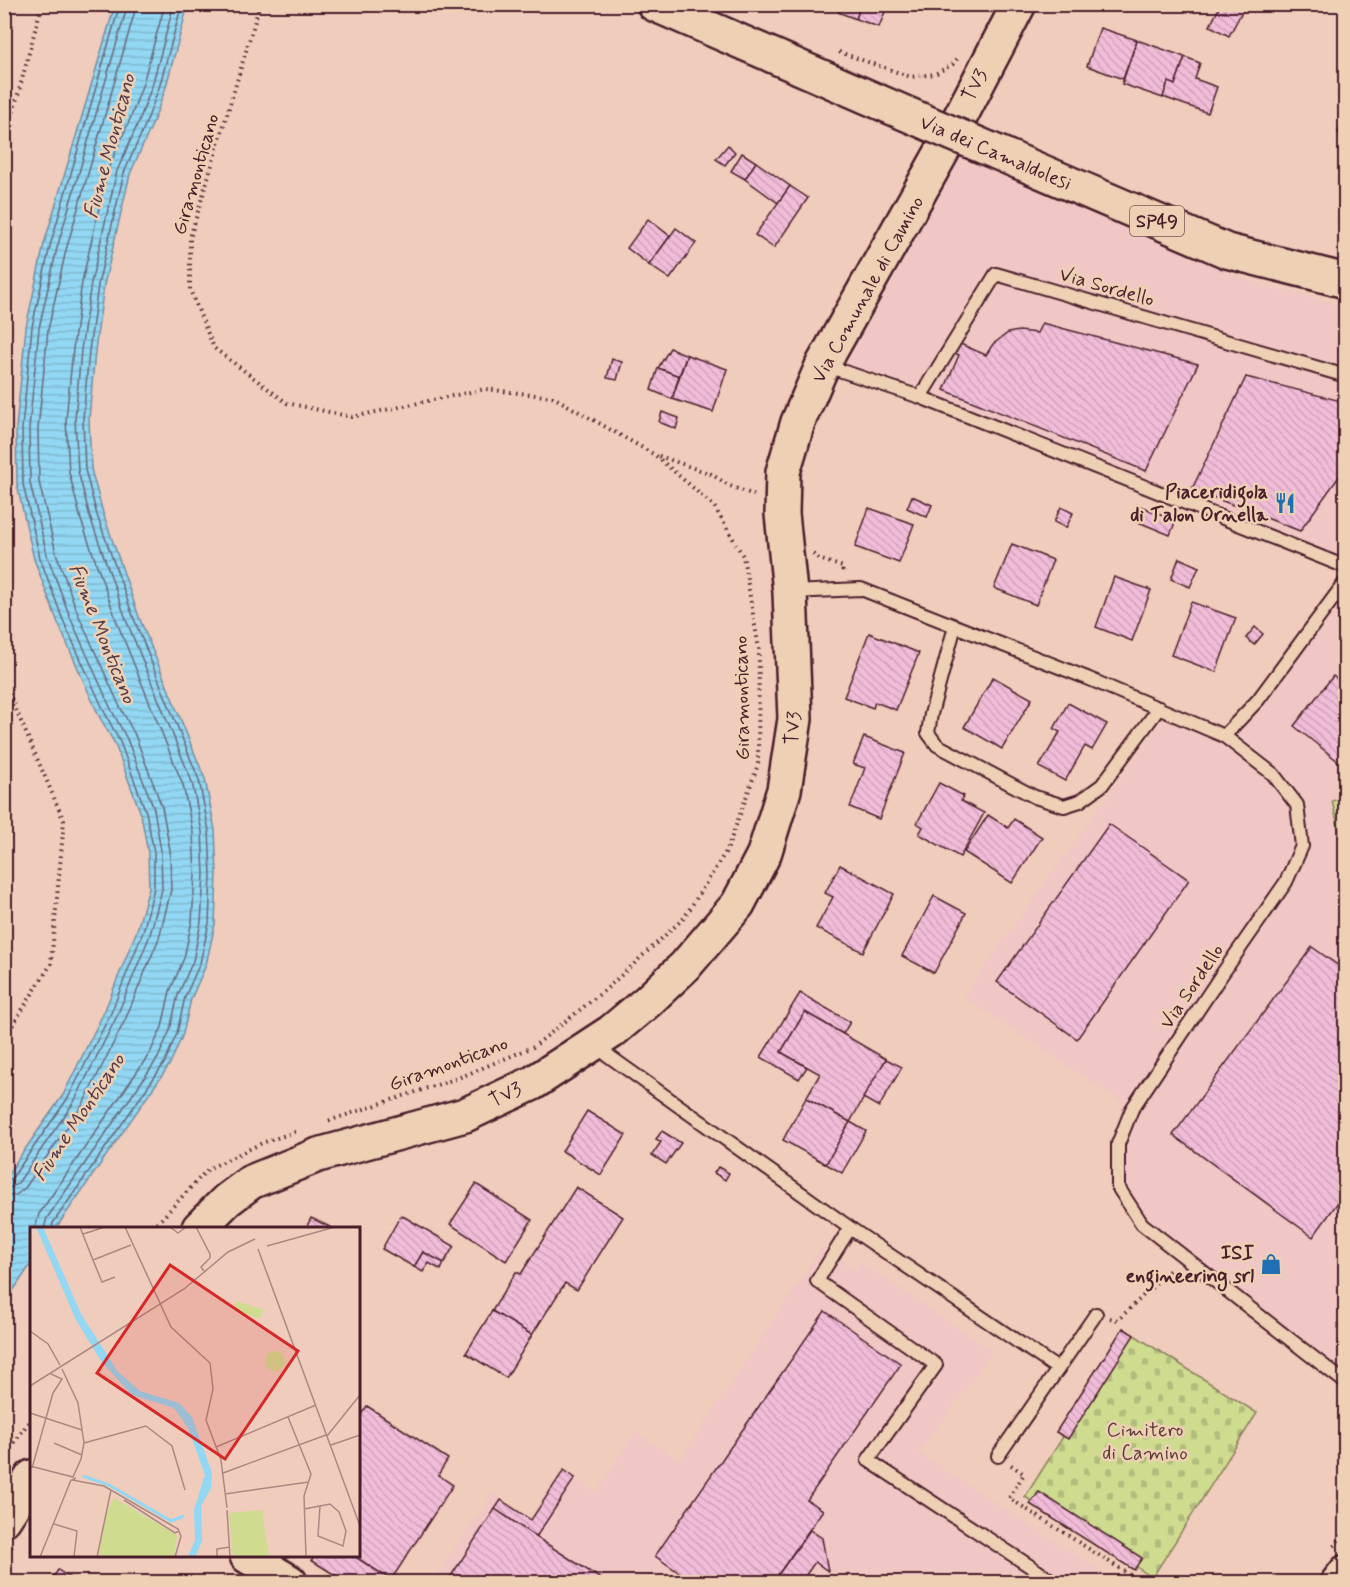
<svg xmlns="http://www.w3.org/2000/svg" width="1350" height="1587" font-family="Mynerve,sans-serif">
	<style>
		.built { fill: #f0c7c4 }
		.cemetery { fill: url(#cemetery-stones); stroke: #8c7e5e; stroke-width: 1.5 }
		.garden { fill: #cfdc90; stroke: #8c7e5e; stroke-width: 1.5 }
		.water { fill: url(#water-rules); stroke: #758da3; stroke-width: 1.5 }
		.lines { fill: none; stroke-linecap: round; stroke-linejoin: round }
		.shore { stroke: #67697b; stroke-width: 1.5 }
		.building { fill: url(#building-back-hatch); stroke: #4a1f2b; stroke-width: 1.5 }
		.lane-casing { stroke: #4a1f2b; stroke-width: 16 }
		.secondary-casing { stroke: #4a1f2b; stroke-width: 38 }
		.primary-casing { stroke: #4a1f2b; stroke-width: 38 }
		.path { stroke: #4a1f2b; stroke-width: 4; stroke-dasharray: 1.5 4.5; stroke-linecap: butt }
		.lane { stroke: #eed0b4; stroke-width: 12 }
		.secondary { stroke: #eed0b4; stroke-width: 33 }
		.primary { stroke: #eed0b4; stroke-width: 33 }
		.primary-bridge-casing { stroke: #4a1f2b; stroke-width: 38; stroke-linecap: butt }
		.primary-bridge { stroke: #eed0b4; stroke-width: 33 }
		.labels { text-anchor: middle; stroke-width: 5; stroke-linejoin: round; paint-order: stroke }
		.shield { fill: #eed0b4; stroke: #7b5454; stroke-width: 1.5 }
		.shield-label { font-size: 18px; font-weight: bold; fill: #4a1f2b }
		.street-label { font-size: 20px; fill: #4a1f2b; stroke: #eed0b4 }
		.poi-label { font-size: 20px; font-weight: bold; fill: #4a1f2b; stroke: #eed0b4; text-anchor: end }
		.park-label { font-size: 20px; fill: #5e3b3a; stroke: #eed0b4 }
		.water-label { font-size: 21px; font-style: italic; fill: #553b49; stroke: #eed0b4 }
		.inset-river { fill: none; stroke: #92d7f3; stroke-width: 3 }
		.inset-road { fill: none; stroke: #ad8781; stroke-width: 1.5 }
		.view { fill: #d62828; fill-opacity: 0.15; stroke: #d62828; stroke-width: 3 }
		.inset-edge { fill: none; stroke: #4a1f2b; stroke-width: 3 }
	</style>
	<defs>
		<pattern id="cemetery-stones" width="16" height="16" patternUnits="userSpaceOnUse" patternTransform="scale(1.5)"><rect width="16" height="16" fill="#cfdc90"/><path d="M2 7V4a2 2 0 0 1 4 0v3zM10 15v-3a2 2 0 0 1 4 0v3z" fill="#b3bc7c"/></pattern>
		<pattern id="water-rules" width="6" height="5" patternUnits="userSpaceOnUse" patternTransform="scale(1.5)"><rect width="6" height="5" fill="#92d7f3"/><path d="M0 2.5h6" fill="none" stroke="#7fb8d0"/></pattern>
		<pattern id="building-back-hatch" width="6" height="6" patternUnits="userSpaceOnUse" patternTransform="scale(1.5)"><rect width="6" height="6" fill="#f1bcd8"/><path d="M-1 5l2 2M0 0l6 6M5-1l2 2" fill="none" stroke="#d0a1ba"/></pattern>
	</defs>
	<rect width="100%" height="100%" fill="#efccbb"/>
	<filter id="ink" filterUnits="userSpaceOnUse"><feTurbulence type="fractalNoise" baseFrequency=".0167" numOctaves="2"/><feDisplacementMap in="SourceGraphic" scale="12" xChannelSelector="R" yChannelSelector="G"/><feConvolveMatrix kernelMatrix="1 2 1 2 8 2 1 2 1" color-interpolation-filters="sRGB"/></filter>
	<g filter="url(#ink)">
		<g class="built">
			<path d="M943 150 1245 279 1345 307V567L823 364Z"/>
			<path d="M1345 582V1383L1142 1224 1118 1187V1144L1132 1109 963 997 1168 712 1224 736Z"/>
			<path d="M822 1247 855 1270 860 1262 993 1351 919 1453 1118 1582H431L494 1492 501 1500 531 1520 564 1470 596 1493 635 1432 680 1460Z"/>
		</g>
		<path class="cemetery" d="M1123 1328 1257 1413 1152 1578 1137 1567 1134 1570 1030 1504 1032 1501 1025 1497 1063 1437 1056 1432Z"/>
		<path class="garden" d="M1345 797H1346L1345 854 1332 801Z"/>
		<path class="water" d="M115 5H188L165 90 152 125 130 174 104 285 95 351 89 419 91 469 103 513 139 617 205 779 215 830 217 875 215 924 206 965 191 999 183 1034 170 1064 56 1228H32L31 1264 5 1303V1178L63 1095 105 1010 137 930 149 888 148 853 141 814 115 744 99 716 58 623 34 559 17 485 16 428 26 327 44 244Z"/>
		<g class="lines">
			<g class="shore">
				<path d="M4 1181 12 1178 68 1098 111 1013 143 932 154 888V852L146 812 120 742 105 713 63 620 40 558 23 484 22 428 32 327 50 246 120 4"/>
				<path d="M4 1188 12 1187 18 1183 74 1102 117 1016 150 935 162 889 161 851 154 809 127 739 111 709 70 617 47 555 30 483 29 428 39 328 57 248 128 4"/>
				<path d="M4 1197 16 1195 25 1188 82 1106 125 1020 159 938 171 890 170 850 162 807 135 735 119 705 78 614 56 553 39 482 38 429 48 330 66 250 137 4"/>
				<path d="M35 1228 39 1214 150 1053 162 1027 170 991 184 958 192 921 195 875 193 833 183 785 118 625 81 520 69 472 66 420 73 349 82 282 108 169 131 117 143 83 165 4"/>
				<path d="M44 1228 47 1218 158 1058 170 1030 178 995 193 961 201 922 204 875 202 832 192 782 127 622 90 517 78 471 75 419 81 350 91 283 117 171 139 121 152 86 174 4"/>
				<path d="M52 1228 53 1223 165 1062 177 1033 185 997 200 963 209 923 211 875 209 831 199 780 134 619 97 515 85 470 83 419 89 351 98 285 124 173 146 123 159 88 182 4"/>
			</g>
		</g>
		<g class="building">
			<path d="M841 4H861L856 19 838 12Z"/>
			<path d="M861 4H888L879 27 856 19Z"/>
			<path d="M924 4H937L934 10Z"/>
			<path d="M1221 4H1246L1229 36 1210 26Z"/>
			<path d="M1100 28 1137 40 1123 79 1087 66Z"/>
			<path d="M1137 40 1185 57 1175 85 1168 82 1163 98 1122 84Z"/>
			<path d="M1185 57 1200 63 1195 79 1217 87 1208 113 1163 97 1168 82 1175 85Z"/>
			<path d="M1346 111V135L1338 133Z"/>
			<path d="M728 145 735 152 725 165 716 159Z"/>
			<path d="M742 153 756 162 745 179 731 171Z"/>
			<path d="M756 162 790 186 778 203 745 179Z"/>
			<path d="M790 186 808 198 774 248 755 235Z"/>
			<path d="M648 219 670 236 649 265 627 248Z"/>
			<path d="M676 228 696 243 670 279 649 265Z"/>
			<path d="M1042 323 1198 364 1146 471 944 390 959 355 954 353 958 343 986 355 993 344 1008 333 1019 331 1037 333Z"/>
			<path d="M670 348 687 355 679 376 658 368Z"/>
			<path d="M687 355 727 369 713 412 672 399Z"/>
			<path d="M612 359 622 362 617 380 607 378Z"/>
			<path d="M658 368 679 376 672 399 651 390Z"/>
			<path d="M1246 377 1341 401 1342 406H1346V467L1300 531 1192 489Z"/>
			<path d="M662 412 679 418 676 429 659 422Z"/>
			<path d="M912 496 932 505 927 517 907 508Z"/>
			<path d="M1137 505 1176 520 1170 535 1131 519Z"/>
			<path d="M1061 507 1073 513 1066 528 1054 522Z"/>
			<path d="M869 508 914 524 899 563 855 547Z"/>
			<path d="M1012 544 1053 560 1036 605 994 588Z"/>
			<path d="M1179 558 1199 567 1190 587 1171 579Z"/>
			<path d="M1114 577 1151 590 1132 641 1096 627Z"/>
			<path d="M1191 602 1236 618 1216 672 1171 655Z"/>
			<path d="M1255 627 1263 634 1254 645 1246 638Z"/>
			<path d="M869 633 919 653 896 710 875 702 873 708 844 697Z"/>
			<path d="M1333 676 1346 685 1344 766 1294 726Z"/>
			<path d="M993 677 1032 699 1002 749 964 727Z"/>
			<path d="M1068 703 1107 724 1092 750 1085 746 1065 781 1039 767 1060 732 1054 729Z"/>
			<path d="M864 737 905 753 879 819 850 807 865 768 853 764Z"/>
			<path d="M939 783 964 796 961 801 984 813 960 857 919 834 923 827 917 823Z"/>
			<path d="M988 815 1008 828 1014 819 1042 837 1012 883 964 852Z"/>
			<path d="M1109 824 1189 880 1077 1039 997 982Z"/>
			<path d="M840 865 894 894 863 952 816 928 833 897 825 893Z"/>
			<path d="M934 896 966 913 934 973 902 956Z"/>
			<path d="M1312 947 1346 971V1191L1313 1237 1173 1135Z"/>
			<path d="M800 993 850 1022 843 1034 805 1012 781 1052 807 1067 799 1079 761 1057Z"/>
			<path d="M805 1012 886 1059 850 1122 806 1098 820 1074 781 1052Z"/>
			<path d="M886 1059 902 1067 879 1107 863 1098Z"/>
			<path d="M806 1098 850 1122 826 1164 783 1140Z"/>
			<path d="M587 1111 626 1135 601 1175 562 1151Z"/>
			<path d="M850 1122 866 1131 842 1173 826 1164Z"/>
			<path d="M662 1131 681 1143 666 1164 652 1155 661 1142 656 1139Z"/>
			<path d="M718 1167 729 1173 725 1180 714 1173Z"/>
			<path d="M476 1184 532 1220 506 1261 450 1224Z"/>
			<path d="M576 1187 623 1217 577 1290 565 1283 532 1335 492 1311 516 1272 521 1274Z"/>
			<path d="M401 1215 454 1246 444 1263 423 1252 414 1267 382 1249Z"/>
			<path d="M311 1218 332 1228H306Z"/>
			<path d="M423 1252 444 1263 441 1270 429 1263 423 1272 414 1267Z"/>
			<path d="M492 1311 532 1335 506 1378 466 1353Z"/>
			<path d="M825 1311 901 1364 807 1500 823 1510 773 1582H693L655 1556Z"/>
			<path d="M1123 1328 1134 1335 1068 1439 1056 1432Z"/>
			<path d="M367 1406 448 1459 438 1475 453 1485 391 1580 354 1556H358V1419Z"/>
			<path d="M564 1470 575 1478 536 1537 495 1509 501 1500 531 1520Z"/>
			<path d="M1039 1492 1142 1558 1134 1570 1030 1504Z"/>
			<path d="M495 1509 536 1537 606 1582H447Z"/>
			<path d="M810 1530 822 1538 828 1571 815 1562 801 1582H773Z"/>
			<path d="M315 1556H354L391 1580 389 1582H346L311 1560Z"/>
			<path d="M58 1570 76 1582H50Z"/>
		</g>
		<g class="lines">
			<defs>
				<g id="lane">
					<path d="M824 365 920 397 1346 567"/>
					<path d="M920 397 996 274 1346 376"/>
					<path d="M791 592 861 589 1087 678 1224 736 1273 774 1297 805 1302 846 1286 882 1220 977 1132 1109 1118 1144V1187L1142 1224 1346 1383"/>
					<path d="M955 626 931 714 928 733 937 745 1035 797 1064 806 1080 801 1102 785 1159 708"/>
					<path d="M1224 736 1258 700 1346 581"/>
					<path d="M606 1054 850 1228 1058 1369"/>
					<path d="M850 1228 817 1281 936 1365 868 1460 1054 1582"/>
					<path d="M998 1456 1096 1314"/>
				</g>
				<g id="secondary">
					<path d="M199 1228 227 1200 251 1182 318 1155 465 1115 533 1083 611 1032 648 1001 685 966 738 904 764 854 784 790 795 719 790 592 782 514 783 472 798 422 823 364 943 150 1019 4"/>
					<path d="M4 1519 32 1477"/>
					<path d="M247 1556 290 1582"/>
					<path d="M1338 1582 1346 1572"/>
				</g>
				<g id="primary">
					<path d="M654 4 930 124"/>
					<path d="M975 143 1227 251 1346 281"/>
				</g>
			</defs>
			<use href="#lane" class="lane-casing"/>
			<use href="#secondary" class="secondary-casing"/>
			<use href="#primary" class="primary-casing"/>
			<g class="path">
				<path d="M260 4 190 238V290L214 348 287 403 352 417 485 389 553 397 655 455 714 506 743 556 759 649 758 765 727 850 684 918 605 990 533 1047 458 1078 325 1122"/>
				<path d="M839 52 911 77 935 74 953 64 957 59"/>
				<path d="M4 147 42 4"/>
				<path d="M659 456 711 474 730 486 754 495"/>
				<path d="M813 554 819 559 843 567 842 575"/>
				<path d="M4 682 64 821 51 964 4 1039"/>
				<path d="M153 1228 208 1169 262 1143 298 1131"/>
				<path d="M1110 1318 1118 1320 1172 1268"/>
				<path d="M4 1458 32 1417"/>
				<path d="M1011 1465 1024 1474 1009 1498 1141 1582"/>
				<path d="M1334 1546 1346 1530"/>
				<path d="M4 1557 13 1545"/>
			</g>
			<use href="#lane" class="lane"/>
			<use href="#secondary" class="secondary"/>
			<use href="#primary" class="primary"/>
			<defs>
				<path id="primary-bridge" d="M930 124 975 143"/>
			</defs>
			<use href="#primary-bridge" class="primary-bridge-casing"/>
			<use href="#primary-bridge" class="primary-bridge"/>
		</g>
	</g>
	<defs>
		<symbol id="restaurant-bare" viewBox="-9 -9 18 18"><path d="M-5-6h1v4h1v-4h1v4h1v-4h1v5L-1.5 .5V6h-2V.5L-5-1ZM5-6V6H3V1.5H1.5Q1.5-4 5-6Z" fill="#1f6fb2" stroke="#eed0b4" stroke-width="2.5" paint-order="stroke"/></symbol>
		<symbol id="shop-bare" viewBox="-9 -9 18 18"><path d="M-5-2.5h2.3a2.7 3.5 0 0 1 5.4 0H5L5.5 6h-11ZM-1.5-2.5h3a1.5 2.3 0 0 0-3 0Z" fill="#1f6fb2" stroke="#eed0b4" stroke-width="2.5" paint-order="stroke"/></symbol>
	</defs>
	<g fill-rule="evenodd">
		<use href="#restaurant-bare" x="1270" y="488" width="30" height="30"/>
		<use href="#shop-bare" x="1256" y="1249" width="30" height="30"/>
	</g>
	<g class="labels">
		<rect class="shield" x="1130" y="206" width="54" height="30" rx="4.5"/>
		<g class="shield-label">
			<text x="1157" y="227">SP49</text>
		</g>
		<g class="street-label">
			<text transform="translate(974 85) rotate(-62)" y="7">TV3</text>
			<text transform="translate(996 152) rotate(23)" y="7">Via dei Camaldolesi</text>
			<text transform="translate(195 174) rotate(-74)" y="7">Giramonticano</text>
			<text transform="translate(1107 286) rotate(16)" y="7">Via Sordello</text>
			<text transform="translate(867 289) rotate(-61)" y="7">Via Comunale di Camino</text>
			<text transform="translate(741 698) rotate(-91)" y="7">Giramonticano</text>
			<text transform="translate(792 728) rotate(-85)" y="7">TV3</text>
			<text transform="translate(1191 986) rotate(-56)" y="7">Via Sordello</text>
			<text transform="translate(448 1063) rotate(-20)" y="7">Giramonticano</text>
			<text transform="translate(505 1094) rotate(-26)" y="7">TV3</text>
		</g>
		<g class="poi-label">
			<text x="1268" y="498">Piaceridigola<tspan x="1268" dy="23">di Talon Ornella</tspan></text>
			<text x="1254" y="1259">ISI<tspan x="1254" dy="23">engineering srl</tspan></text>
		</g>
		<g class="park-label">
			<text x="1145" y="1436">Cimitero<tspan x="1145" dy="23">di Camino</tspan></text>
		</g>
		<g class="water-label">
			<text transform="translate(109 146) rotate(-75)" y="7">Fiume Monticano</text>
			<text transform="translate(103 633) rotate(68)" y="7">Fiume Monticano</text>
			<text transform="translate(78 1117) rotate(-56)" y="7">Fiume Monticano</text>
		</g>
	</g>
	<g transform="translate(30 1227)">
		<rect width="330" height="330" fill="#efccbb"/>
		<path d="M235 134a10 10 0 1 1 20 0a10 10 0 1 1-20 0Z" fill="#cfdc90"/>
		<path d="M232 283 239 330H203L199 286Z" fill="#cfdc90"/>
		<path d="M206 74 233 83 230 92 204 83ZM84 271 147 308 144 330H74L69 326 77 284Z" fill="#cfdc90"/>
		<path d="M6 0H13L51 87 88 145 110 164 149 176 162 190 182 246 181 261 171 279 172 314 165 330H158L165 313 164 283 175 248 158 201 144 181 102 168 71 134 46 93Z" fill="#92d7f3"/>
		<path class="inset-river" d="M53 249 79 258 141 294 154 289"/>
		<path class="inset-road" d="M50 0 63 33 101 18M95 0 141 100 180 136 183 162 176 193 191 233 197 281M140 0 148 6 156 0M166 0 180 27V31L171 40 174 44M53 7 75 0M237 19 305 0M228 22 330 299M63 33 72 55 85 50M0 104 18 117 30 138M21 147 32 152 23 166M0 159 154 62 198 25 225 12M0 186 52 203M258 190 281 247 274 269 276 330M297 209 330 168M24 216 52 228M54 216 116 199 142 219 155 263M301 218 330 208M186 220 286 178M0 239 43 250 51 232 54 216 48 176 32 142M2 241 23 166M193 246 296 208M46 251 42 253 74 259 148 302 151 309 145 330M195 267 279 255M94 273 145 306 149 304M274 282 290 279 288 309 313 319 316 304 309 285 300 277 290 279M197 283 200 330M24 297 47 304 44 330M10 330 41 253M67 330 81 263M187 330V322L200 320"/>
		<path class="view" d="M140 38 268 124 195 232 67 146Z"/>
		<rect width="330" height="330" class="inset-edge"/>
	</g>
	<rect width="1350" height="1587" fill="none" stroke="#eed0b4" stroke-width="24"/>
	<rect x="12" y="12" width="1326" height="1563" fill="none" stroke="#4a1f2b" stroke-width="2" filter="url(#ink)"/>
</svg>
